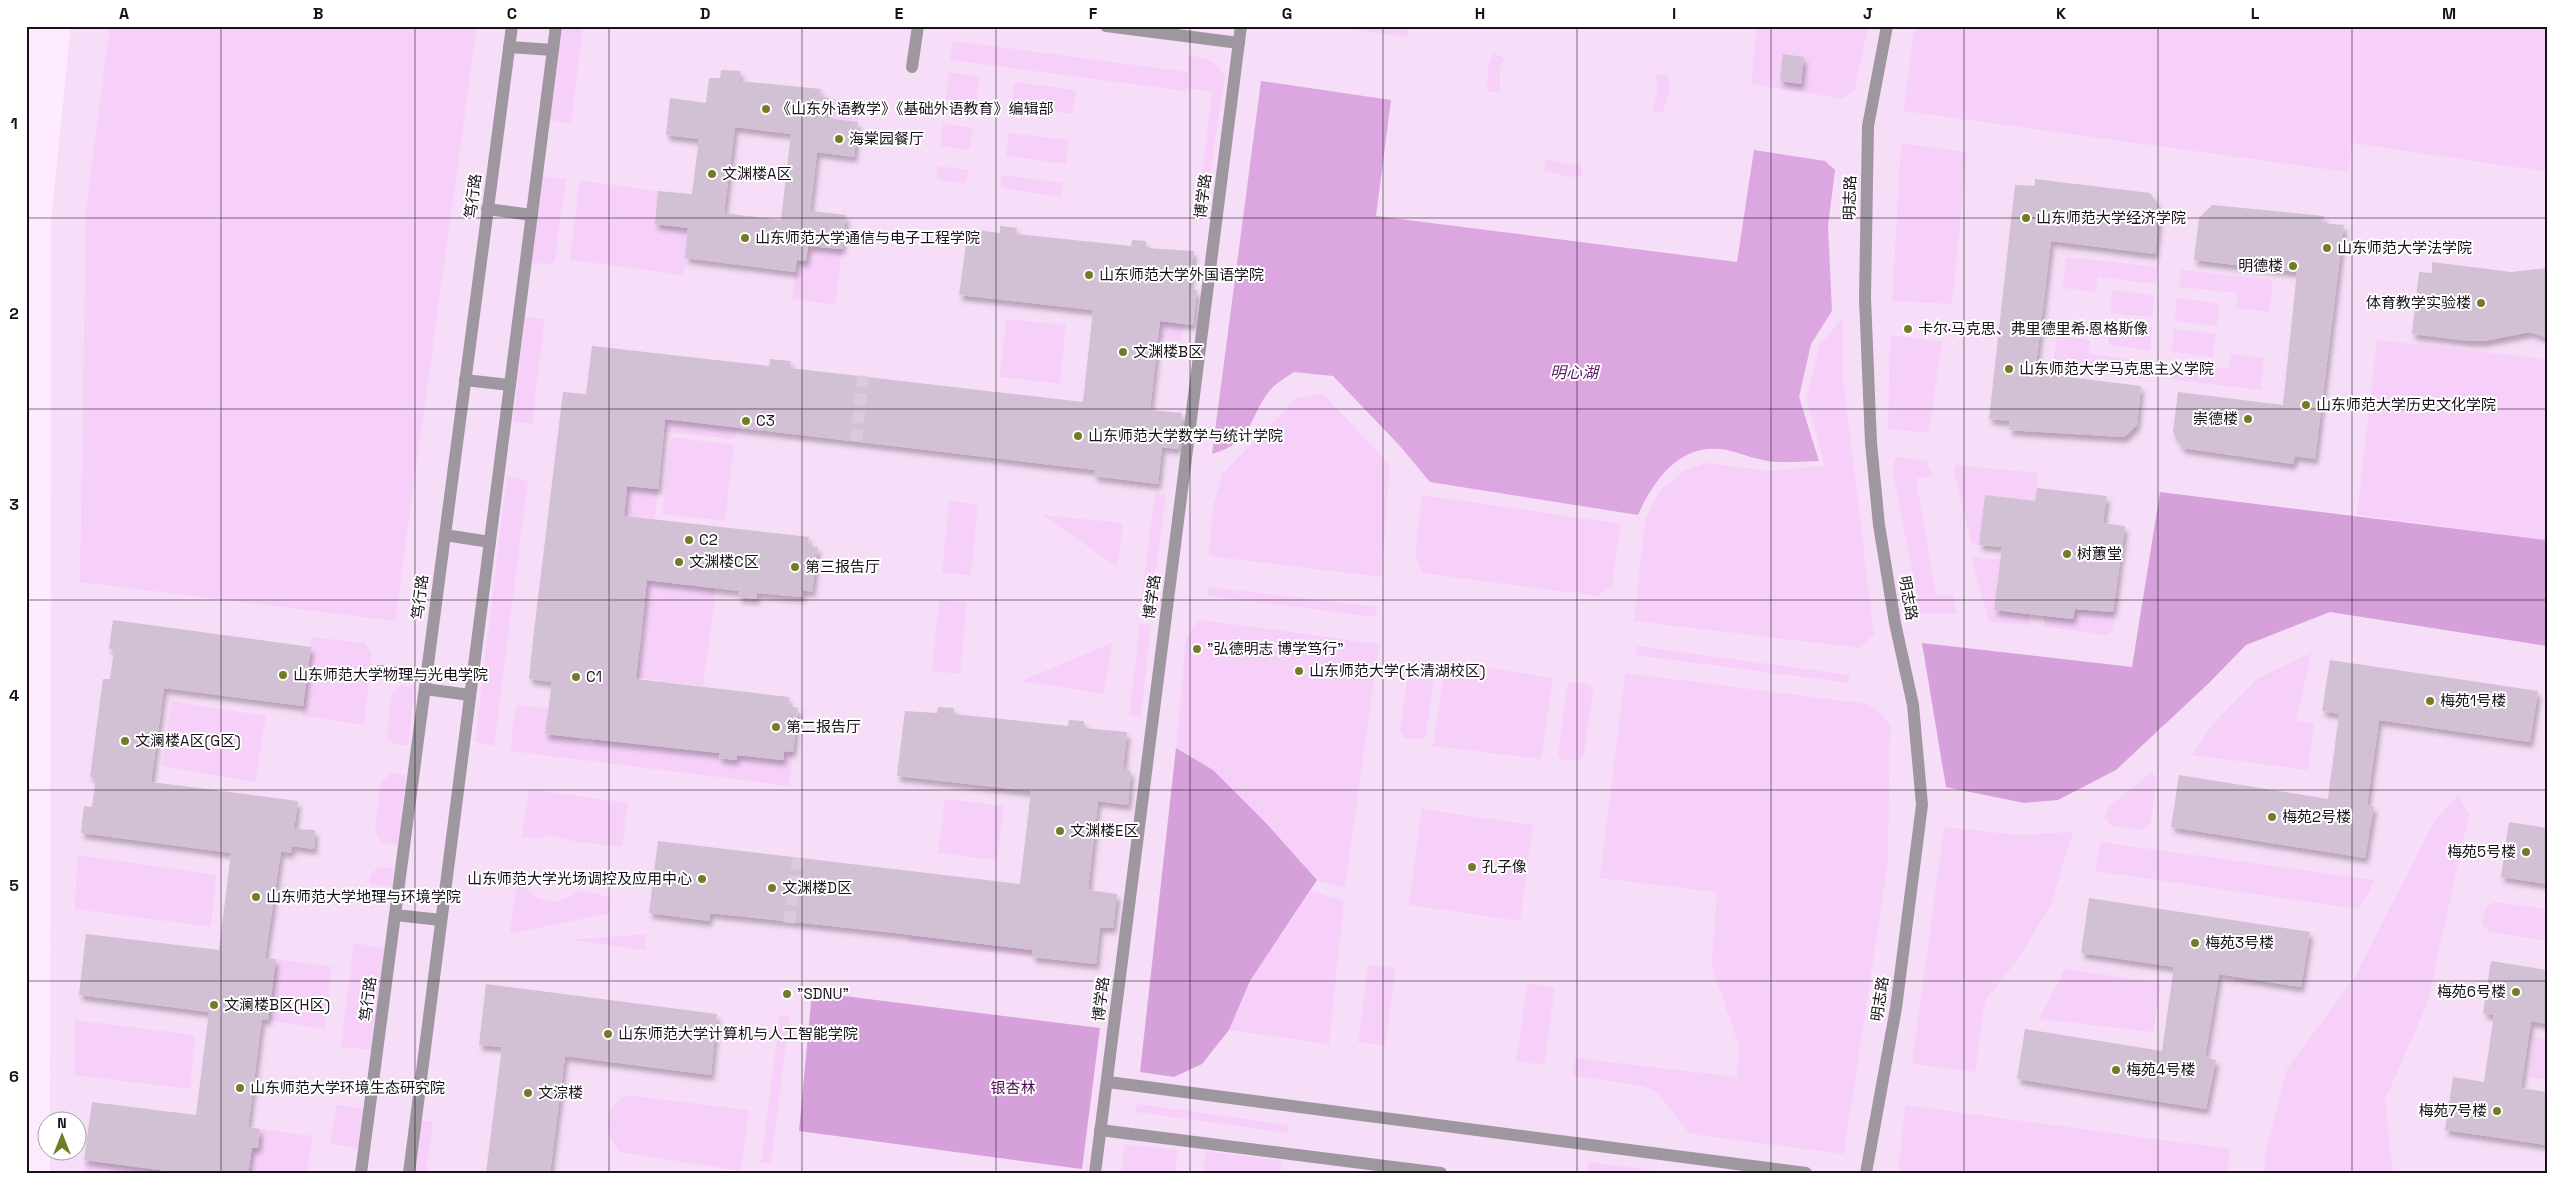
<svg xmlns="http://www.w3.org/2000/svg" width="2573" height="1199" font-family="'Space Grotesk','Noto Sans SC',sans-serif">
	<style>
		.built { fill: #f7def8 }
		.green { fill: #f6d0f9 }
		.forest { fill: #d6a0db }
		.water { fill: #dca6e0 }
		.building { fill: #d2c0d4; fill-rule: evenodd; filter: url(#shadow) }
		.lines { fill: none; stroke-linecap: round; stroke-linejoin: round }
		.pedestrian-tunnel { stroke: #dbcadc; stroke-width: 12; stroke-dasharray: 12 6; stroke-linecap: butt }
		.minor { stroke: #9e979f; stroke-width: 12 }
		.grid { fill: none; stroke: #171118; stroke-width: 1; stroke-opacity: 0.55 }
		.poi-dot { fill: #747b26; stroke: #fff; stroke-width: 2 }
		.labels { text-anchor: middle; stroke-width: 4; stroke-linejoin: round; paint-order: stroke }
		.poi-label { font-size: 15px; fill: #171118; stroke: #fff; text-anchor: start }
		.street-label { font-size: 15px; fill: #171118; stroke: #fff }
		.park-label { font-size: 15px; fill: #4e0c54; stroke: #fff }
		.water-label { font-size: 16px; font-style: italic; fill: #5a1a60; stroke: #fff }
		.neatline { fill: none; stroke: #171118; stroke-width: 2 }
		.grid-label { font-size: 16px; text-anchor: middle; font-weight: bold; fill: #171118 }
	</style>
	<defs>
		<filter id="shadow"><feDropShadow dx="3" dy="5.5" stdDeviation="2.5" flood-color="#0004"/></filter>
	</defs>
	<rect width="100%" height="100%" fill="#feebff"/>
	<path class="built" d="M71 26H2547V1173H50V1152H78V1122L50 1121 51 220Z"/>
	<g class="green">
		<path d="M110 26H477L395 621 80 582 86 208Z"/>
		<path d="M562 26H583L571 123 549 120Z"/>
		<path d="M1331 26H1409L1407 37Z"/>
		<path d="M1757 26H1868L1855 89 1843 99 1751 84Z"/>
		<path d="M1915 26H2547V172L2353 143 2347 172 1903 111Z"/>
		<path d="M953 41 1187 72 1189 55C1207 59 1217 60 1225 77L1203 219H1197L1212 92 1186 88 1185 91 950 60Z"/>
		<path d="M1493 53 1505 58 1500 67V92H1487L1488 66Z"/>
		<path d="M949 72 980 77 976 103 946 99Z"/>
		<path d="M1668 74 1670 88 1663 113 1652 110 1658 86 1655 75Z"/>
		<path d="M1014 82 1076 90 1073 114 1011 106Z"/>
		<path d="M829 98 861 102 858 122 826 118Z"/>
		<path d="M943 124 973 128 970 150 940 146Z"/>
		<path d="M1009 133 1069 140 1066 164 1006 156Z"/>
		<path d="M1901 143 1967 152 1952 304 1892 301Z"/>
		<path d="M1546 159 1570 165 1581 163 1582 176 1568 177 1543 170Z"/>
		<path d="M938 166 968 170 966 184 937 179Z"/>
		<path d="M1002 175 1063 183 1061 197 1001 188Z"/>
		<path d="M541 176 566 179 555 260 552 264 534 263 531 260Z"/>
		<path d="M584 181 658 191 655 224 688 228 684 275 570 260 579 183Z"/>
		<path d="M808 246 842 249 835 305 792 299 797 260 806 261Z"/>
		<path d="M2066 257 2158 267 2156 284 2098 277 2096 292 2062 288Z"/>
		<path d="M2181 270 2273 280 2269 312 2236 308 2237 293 2179 287Z"/>
		<path d="M2112 290 2155 295 2152 317 2110 313Z"/>
		<path d="M2177 298 2219 303 2217 326 2174 321Z"/>
		<path d="M525 317 545 319 532 424 513 421Z"/>
		<path d="M1843 317V376L1874 635 1860 648 1634 621 1645 520 1658 493 1683 471 1706 463 1771 471 1825 466 1806 399 1819 346Z"/>
		<path d="M1006 319 1066 325 1060 384 1000 377Z"/>
		<path d="M1160 321 1183 324 1181 341 1158 339Z"/>
		<path d="M2110 323 2152 327 2150 350 2108 345Z"/>
		<path d="M2174 329 2216 334 2213 357 2171 352Z"/>
		<path d="M1890 335 1942 342 1929 433 1888 429Z"/>
		<path d="M2057 336 2090 340 2089 354 2147 361 2145 378 2053 367Z"/>
		<path d="M2377 340 2547 359V540L2357 515Z"/>
		<path d="M2231 354 2264 358 2261 390 2169 379 2171 362 2229 369Z"/>
		<path d="M1323 394 1390 465 1381 577 1209 556 1213 506 1223 473 1297 398Z"/>
		<path d="M635 415 737 427 735 439 633 429Z"/>
		<path d="M671 437 734 445 725 521 662 514Z"/>
		<path d="M1896 457 1927 461 1933 476 1916 479 1936 595 1953 594 1957 614 1920 613 1892 468Z"/>
		<path d="M1956 465 2038 473 2035 501 1986 495 1979 545 1971 542 1954 473Z"/>
		<path d="M507 476 528 481 494 746 475 742Z"/>
		<path d="M627 486 658 489 655 519 624 516Z"/>
		<path d="M1155 494 1166 495 1153 590 1141 601Z"/>
		<path d="M1422 495 1621 524 1612 587 1597 596 1422 573 1415 555Z"/>
		<path d="M949 501 978 504 971 575 942 573Z"/>
		<path d="M1043 515 1123 523 1117 567Z"/>
		<path d="M1971 557 2001 559 1994 610 2030 614V625L1989 622Z"/>
		<path d="M618 578 716 588 703 686 607 674 610 651 641 654 646 603 616 599Z"/>
		<path d="M1209 587 1377 607 1376 617 1208 596Z"/>
		<path d="M939 600 967 602 960 674 932 671Z"/>
		<path d="M2075 609 2113 612 2114 630 2108 635 2044 627V616L2073 619Z"/>
		<path d="M1201 620 1379 644 1345 888 1317 880 1266 823 1176 748 1186 639 1193 626Z"/>
		<path d="M1140 623 1151 625 1141 716 1129 715Z"/>
		<path d="M311 637 365 643 372 654 364 725 302 716Z"/>
		<path d="M1112 643 1104 694 1021 681Z"/>
		<path d="M1637 646 1849 675V683L1635 655Z"/>
		<path d="M2312 652 2296 720 2314 724 2308 770 2192 755 2213 724 2257 679Z"/>
		<path d="M1412 660 1432 662 1435 668 1426 735 1421 739 1404 738 1400 731 1409 665Z"/>
		<path d="M1445 661 1553 678 1541 759 1433 746Z"/>
		<path d="M1625 673 1868 704 1882 714 1890 726 1888 862 1844 1154 1690 1134 1656 1092 1644 1086 1573 1076 1575 1058 1737 1077 1739 1046 1713 970 1712 958 1717 892 1600 878Z"/>
		<path d="M1570 682 1590 684 1593 690 1584 757 1579 761 1562 760 1558 753 1567 686Z"/>
		<path d="M401 685 415 687 408 746 396 744 387 739 391 694Z"/>
		<path d="M172 701 266 716 255 782 162 766Z"/>
		<path d="M516 705 548 708 546 734 580 737V743L593 744 594 738 720 753V758L736 760 737 755 783 760 784 751 793 752 789 786 510 751Z"/>
		<path d="M2152 772 2157 781 2150 824 2141 830 2110 825 2104 817 2110 806Z"/>
		<path d="M391 773 406 775 398 846 382 842 375 832 381 782Z"/>
		<path d="M529 789 628 803 622 847 572 841 551 835 538 839 522 837Z"/>
		<path d="M2458 795 2469 814 2427 1004 2385 1100 2393 1173H2264L2266 1149 2287 1069 2355 977 2433 823Z"/>
		<path d="M945 799 1004 806 997 860 938 853Z"/>
		<path d="M1422 809 1533 825 1520 921 1409 905Z"/>
		<path d="M1944 827 2018 835 2073 832 2050 907 2018 959 1985 1001 1975 1072 1912 1064Z"/>
		<path d="M2100 842 2375 880 2359 909 2095 871Z"/>
		<path d="M77 855 216 875 211 927 75 909Z"/>
		<path d="M378 867 394 868 391 887 369 884 370 875Z"/>
		<path d="M517 882 522 883C532 898 548 906 566 898 570 897 573 893 576 892 586 890 602 896 612 897L610 913 509 934Z"/>
		<path d="M1311 891 1344 901 1329 1044 1229 1030 1250 981Z"/>
		<path d="M2495 902 2547 909V941L2490 932 2482 924 2485 908Z"/>
		<path d="M647 934 645 950 570 940Z"/>
		<path d="M909 936 1032 950V957L908 942Z"/>
		<path d="M354 943 384 948 373 1050 341 1047Z"/>
		<path d="M276 959 332 967 325 1029 268 1020Z"/>
		<path d="M1368 965 1396 968 1385 1046 1358 1042Z"/>
		<path d="M2065 969 2161 983 2153 1032 2039 1019Z"/>
		<path d="M1527 983 1555 987 1544 1065 1516 1061Z"/>
		<path d="M780 1015 790 1016 771 1162 761 1163Z"/>
		<path d="M75 1020 195 1035 190 1089 74 1075Z"/>
		<path d="M2535 1037 2547 1038V1080L2530 1077Z"/>
		<path d="M625 1095 749 1110 741 1171 620 1152C603 1133 603 1110 625 1095Z"/>
		<path d="M1137 1104 1289 1125 1288 1133 1135 1112Z"/>
		<path d="M336 1105 365 1109 360 1148 330 1144Z"/>
		<path d="M1905 1105 2230 1149 2227 1173H1898Z"/>
		<path d="M414 1119 433 1122 426 1173H407Z"/>
		<path d="M260 1129 313 1136 307 1173H248L252 1148H258Z"/>
		<path d="M1125 1144 1178 1150 1175 1173H1121Z"/>
		<path d="M1205 1151 1282 1161 1281 1173H1203Z"/>
		<path d="M84 1160 183 1173H84Z"/>
		<path d="M1589 1162 1672 1173 1587 1171Z"/>
	</g>
	<g class="forest">
		<path d="M2160 492 2547 540V646L2330 612 2246 645 2209 683 2116 770 2058 800 2024 803 1946 787 1922 643 2132 667Z"/>
		<path d="M1176 748 1213 770 1266 823 1317 880 1250 981 1229 1030 1202 1064 1174 1077 1140 1072Z"/>
		<path d="M812 992 1100 1028 1082 1169 799 1131Z"/>
	</g>
	<path class="water" d="M1261 81 1391 100 1376 216 1737 262 1754 150 1825 161 1835 170 1828 226 1832 311 1811 344 1799 397 1819 461C1805 461 1790 463 1776 462 1760 461 1743 454 1727 450 1681 441 1654 479 1638 515L1430 482 1399 445 1333 376 1294 372C1285 378 1273 385 1267 394 1246 424 1254 441 1212 454Z"/>
	<g class="building">
		<path d="M1783 54 1804 57 1801 84 1780 81Z"/>
		<path d="M721 70 741 71 739 81 821 89 820 96 829 98 826 118 858 122 854 157 817 152 810 211 846 215 842 249 808 246 806 261 797 260 795 272 685 258 688 228 655 224 658 191 692 194 699 139 666 135 670 98 706 103 709 78H720ZM735 127 791 134 781 220 724 213Z"/>
		<path d="M2035 179 2150 193 2160 208 2155 254 2051 241 2035 373 2141 386 2137 425 2124 437 2009 430 2010 421 1989 419 2015 185 2035 186Z"/>
		<path d="M2212 205 2324 216 2323 223 2344 225 2315 459 2295 456 2293 464 2182 448 2173 432 2178 392 2283 405 2297 272 2194 260 2199 218Z"/>
		<path d="M1000 226 1017 228 1016 234 1131 246 1132 240 1146 241V248L1194 251 1189 289 1197 290 1193 325 1160 321 1150 410 1182 413 1178 449 1162 447 1158 484 1094 476 1095 470 665 419 658 489 627 486 624 516 809 537 808 546 818 547 812 592 803 590 802 597 757 593 756 599 738 597 739 591 647 580 636 679 789 697 788 706 798 708 793 752 784 751 783 760 737 755 736 760 719 758 720 753 545 734 552 682 529 679 533 640 563 392 586 394 592 346 769 366 770 359 791 361 790 368 1083 402 1093 310 959 295 968 229 1000 233Z"/>
		<path d="M2432 262 2511 272 2547 268V338L2530 332 2484 341H2469L2412 334 2419 272 2432 273Z"/>
		<path d="M2037 488 2107 496 2103 523 2125 526 2113 612 2075 609 2073 619 1994 610 2002 547 1979 545 1985 495 2035 501Z"/>
		<path d="M113 620 311 647 303 706 164 688 151 782 298 801 294 829 315 830 314 849 292 846 291 853 281 851 265 958 276 959 268 1020 262 1019 248 1127 260 1129 258 1148H252L248 1173H183L84 1160 92 1102 196 1115 209 1012 79 995 86 934 219 950 231 853 81 833 84 806 92 807 96 777H90L103 679H110L114 649H109Z"/>
		<path d="M2330 660 2538 691 2530 742 2379 720 2367 805 2374 806 2365 858 2171 827 2179 775 2328 799 2339 714 2322 711Z"/>
		<path d="M938 707 954 708V714L1068 726 1069 720 1084 721V728L1127 732 1123 769 1131 771 1128 805 1098 801 1088 890 1117 894 1113 928 1100 927 1096 964 1032 957V950L896 933 710 913 709 921 649 913 658 841 1020 884 1031 791 897 776 905 711 937 713Z"/>
		<path d="M2509 822 2547 828V884L2501 877Z"/>
		<path d="M2089 898 2310 932 2301 987 2219 974 2205 1057 2216 1060 2206 1109 2017 1079 2025 1029 2162 1051 2174 967 2081 953Z"/>
		<path d="M2491 961 2547 970V1024L2531 1021 2521 1088 2547 1092V1145L2445 1130 2453 1077 2484 1082 2494 1015 2483 1013Z"/>
		<path d="M486 984 717 1014 711 1075 565 1056 550 1173H486L502 1047 479 1045Z"/>
	</g>
	<g class="lines">
		<g class="pedestrian-tunnel">
			<path d="M856 441 863 376"/>
			<path d="M789 923 798 858"/>
		</g>
		<g class="minor">
			<path d="M1106 26 1239 43"/>
			<path d="M509 47 553 50"/>
			<path d="M912 67 918 26"/>
			<path d="M487 209 532 215"/>
			<path d="M465 380 510 385"/>
			<path d="M445 535 490 542"/>
			<path d="M379 671 426 676"/>
			<path d="M425 689 470 695"/>
			<path d="M395 915 441 920"/>
			<path d="M1108 1082 1806 1173"/>
			<path d="M1100 1130 1441 1173"/>
			<path d="M361 1173 512 26"/>
			<path d="M409 1173 556 26"/>
			<path d="M1095 1173 1241 26"/>
			<path d="M1866 1173 1896 1008 1922 805 1913 705 1895 623 1879 525 1871 443 1865 298 1868 126 1887 26"/>
		</g>
	</g>
	<path class="grid" d="M221 26V1173M415 26V1173M609 26V1173M802 26V1173M996 26V1173M1190 26V1173M1383 26V1173M1577 26V1173M1771 26V1173M1964 26V1173M2158 26V1173M2352 26V1173M26 218H2547M26 409H2547M26 600H2547M26 790H2547M26 981H2547"/>
	<g class="poi-dot">
		<circle cx="766" cy="109" r="5"/>
		<circle cx="839" cy="139" r="5"/>
		<circle cx="712" cy="174" r="5"/>
		<circle cx="2026" cy="218" r="5"/>
		<circle cx="745" cy="238" r="5"/>
		<circle cx="2327" cy="248" r="5"/>
		<circle cx="2293" cy="266" r="5"/>
		<circle cx="1089" cy="275" r="5"/>
		<circle cx="2481" cy="303" r="5"/>
		<circle cx="1908" cy="329" r="5"/>
		<circle cx="1123" cy="352" r="5"/>
		<circle cx="2009" cy="369" r="5"/>
		<circle cx="2306" cy="405" r="5"/>
		<circle cx="2248" cy="419" r="5"/>
		<circle cx="746" cy="421" r="5"/>
		<circle cx="1078" cy="436" r="5"/>
		<circle cx="689" cy="540" r="5"/>
		<circle cx="2067" cy="554" r="5"/>
		<circle cx="679" cy="562" r="5"/>
		<circle cx="795" cy="567" r="5"/>
		<circle cx="1197" cy="649" r="5"/>
		<circle cx="1299" cy="671" r="5"/>
		<circle cx="283" cy="675" r="5"/>
		<circle cx="576" cy="677" r="5"/>
		<circle cx="2430" cy="701" r="5"/>
		<circle cx="776" cy="727" r="5"/>
		<circle cx="125" cy="741" r="5"/>
		<circle cx="2272" cy="817" r="5"/>
		<circle cx="1060" cy="831" r="5"/>
		<circle cx="2526" cy="852" r="5"/>
		<circle cx="1472" cy="867" r="5"/>
		<circle cx="702" cy="879" r="5"/>
		<circle cx="772" cy="888" r="5"/>
		<circle cx="256" cy="897" r="5"/>
		<circle cx="2195" cy="943" r="5"/>
		<circle cx="2516" cy="992" r="5"/>
		<circle cx="787" cy="994" r="5"/>
		<circle cx="214" cy="1005" r="5"/>
		<circle cx="608" cy="1034" r="5"/>
		<circle cx="2116" cy="1070" r="5"/>
		<circle cx="240" cy="1088" r="5"/>
		<circle cx="528" cy="1093" r="5"/>
		<circle cx="2497" cy="1111" r="5"/>
	</g>
	<g class="labels">
		<g class="poi-label">
			<text x="776" y="114">《山东外语教学》《基础外语教育》编辑部</text>
			<text x="849" y="144">海棠园餐厅</text>
			<text x="722" y="179">文渊楼A区</text>
			<text x="2036" y="223">山东师范大学经济学院</text>
			<text x="755" y="243">山东师范大学通信与电子工程学院</text>
			<text x="2337" y="253">山东师范大学法学院</text>
			<text x="2283" y="271" text-anchor="end">明德楼</text>
			<text x="1099" y="280">山东师范大学外国语学院</text>
			<text x="2471" y="308" text-anchor="end">体育教学实验楼</text>
			<text x="1918" y="334">卡尔·马克思、弗里德里希·恩格斯像</text>
			<text x="1133" y="357">文渊楼B区</text>
			<text x="2019" y="374">山东师范大学马克思主义学院</text>
			<text x="2316" y="410">山东师范大学历史文化学院</text>
			<text x="2238" y="424" text-anchor="end">崇德楼</text>
			<text x="756" y="426">C3</text>
			<text x="1088" y="441">山东师范大学数学与统计学院</text>
			<text x="699" y="545">C2</text>
			<text x="2077" y="559">树蕙堂</text>
			<text x="689" y="567">文渊楼C区</text>
			<text x="805" y="572">第三报告厅</text>
			<text x="1207" y="654">"弘德明志 博学笃行"</text>
			<text x="1309" y="676">山东师范大学(长清湖校区)</text>
			<text x="293" y="680">山东师范大学物理与光电学院</text>
			<text x="586" y="682">C1</text>
			<text x="2440" y="706">梅苑1号楼</text>
			<text x="786" y="732">第二报告厅</text>
			<text x="135" y="746">文澜楼A区(G区)</text>
			<text x="2282" y="822">梅苑2号楼</text>
			<text x="1070" y="836">文渊楼E区</text>
			<text x="2516" y="857" text-anchor="end">梅苑5号楼</text>
			<text x="1482" y="872">孔子像</text>
			<text x="692" y="884" text-anchor="end">山东师范大学光场调控及应用中心</text>
			<text x="782" y="893">文渊楼D区</text>
			<text x="266" y="902">山东师范大学地理与环境学院</text>
			<text x="2205" y="948">梅苑3号楼</text>
			<text x="2506" y="997" text-anchor="end">梅苑6号楼</text>
			<text x="797" y="999">"SDNU"</text>
			<text x="224" y="1010">文澜楼B区(H区)</text>
			<text x="618" y="1039">山东师范大学计算机与人工智能学院</text>
			<text x="2126" y="1075">梅苑4号楼</text>
			<text x="250" y="1093">山东师范大学环境生态研究院</text>
			<text x="538" y="1098">文淙楼</text>
			<text x="2487" y="1116" text-anchor="end">梅苑7号楼</text>
		</g>
		<g class="street-label">
			<text transform="translate(473 196) rotate(-83)" y="5">笃行路</text>
			<text transform="translate(1203 196) rotate(-83)" y="5">博学路</text>
			<text transform="translate(1850 198) rotate(-89)" y="5">明志路</text>
			<text transform="translate(420 597) rotate(-83)" y="5">笃行路</text>
			<text transform="translate(1152 597) rotate(-82)" y="5">博学路</text>
			<text transform="translate(1908 598) rotate(80)" y="5">明志路</text>
			<text transform="translate(368 999) rotate(-83)" y="5">笃行路</text>
			<text transform="translate(1101 999) rotate(-83)" y="5">博学路</text>
			<text transform="translate(1880 999) rotate(-81)" y="5">明志路</text>
		</g>
		<g class="park-label">
			<text x="1013" y="1093">银杏林</text>
		</g>
		<g class="water-label">
			<text x="1574" y="378">明心湖</text>
		</g>
	</g>
	<rect width="2573" height="1199" fill="none" stroke="#ffffff" stroke-width="55"/>
	<g transform="translate(62 1136)"><circle r="24" fill="#ffffff" stroke="#a2a0a3"/>
	<path d="M0-4L9 19L0 12L-9 19Z" fill="#747b26"/>
	<text y="-8" font-size="14" font-weight="bold" text-anchor="middle" fill="#171118">N</text>
	</g>
	<rect x="28" y="28" width="2518" height="1144" class="neatline"/>
	<g class="grid-label">
		<text x="124" y="19">A</text>
		<text x="318" y="19">B</text>
		<text x="512" y="19">C</text>
		<text x="705" y="19">D</text>
		<text x="899" y="19">E</text>
		<text x="1093" y="19">F</text>
		<text x="1287" y="19">G</text>
		<text x="1480" y="19">H</text>
		<text x="1674" y="19">I</text>
		<text x="1868" y="19">J</text>
		<text x="2061" y="19">K</text>
		<text x="2255" y="19">L</text>
		<text x="2449" y="19">M</text>
		<text x="14" y="129">1</text>
		<text x="14" y="319">2</text>
		<text x="14" y="510">3</text>
		<text x="14" y="701">4</text>
		<text x="14" y="891">5</text>
		<text x="14" y="1082">6</text>
	</g>
</svg>
